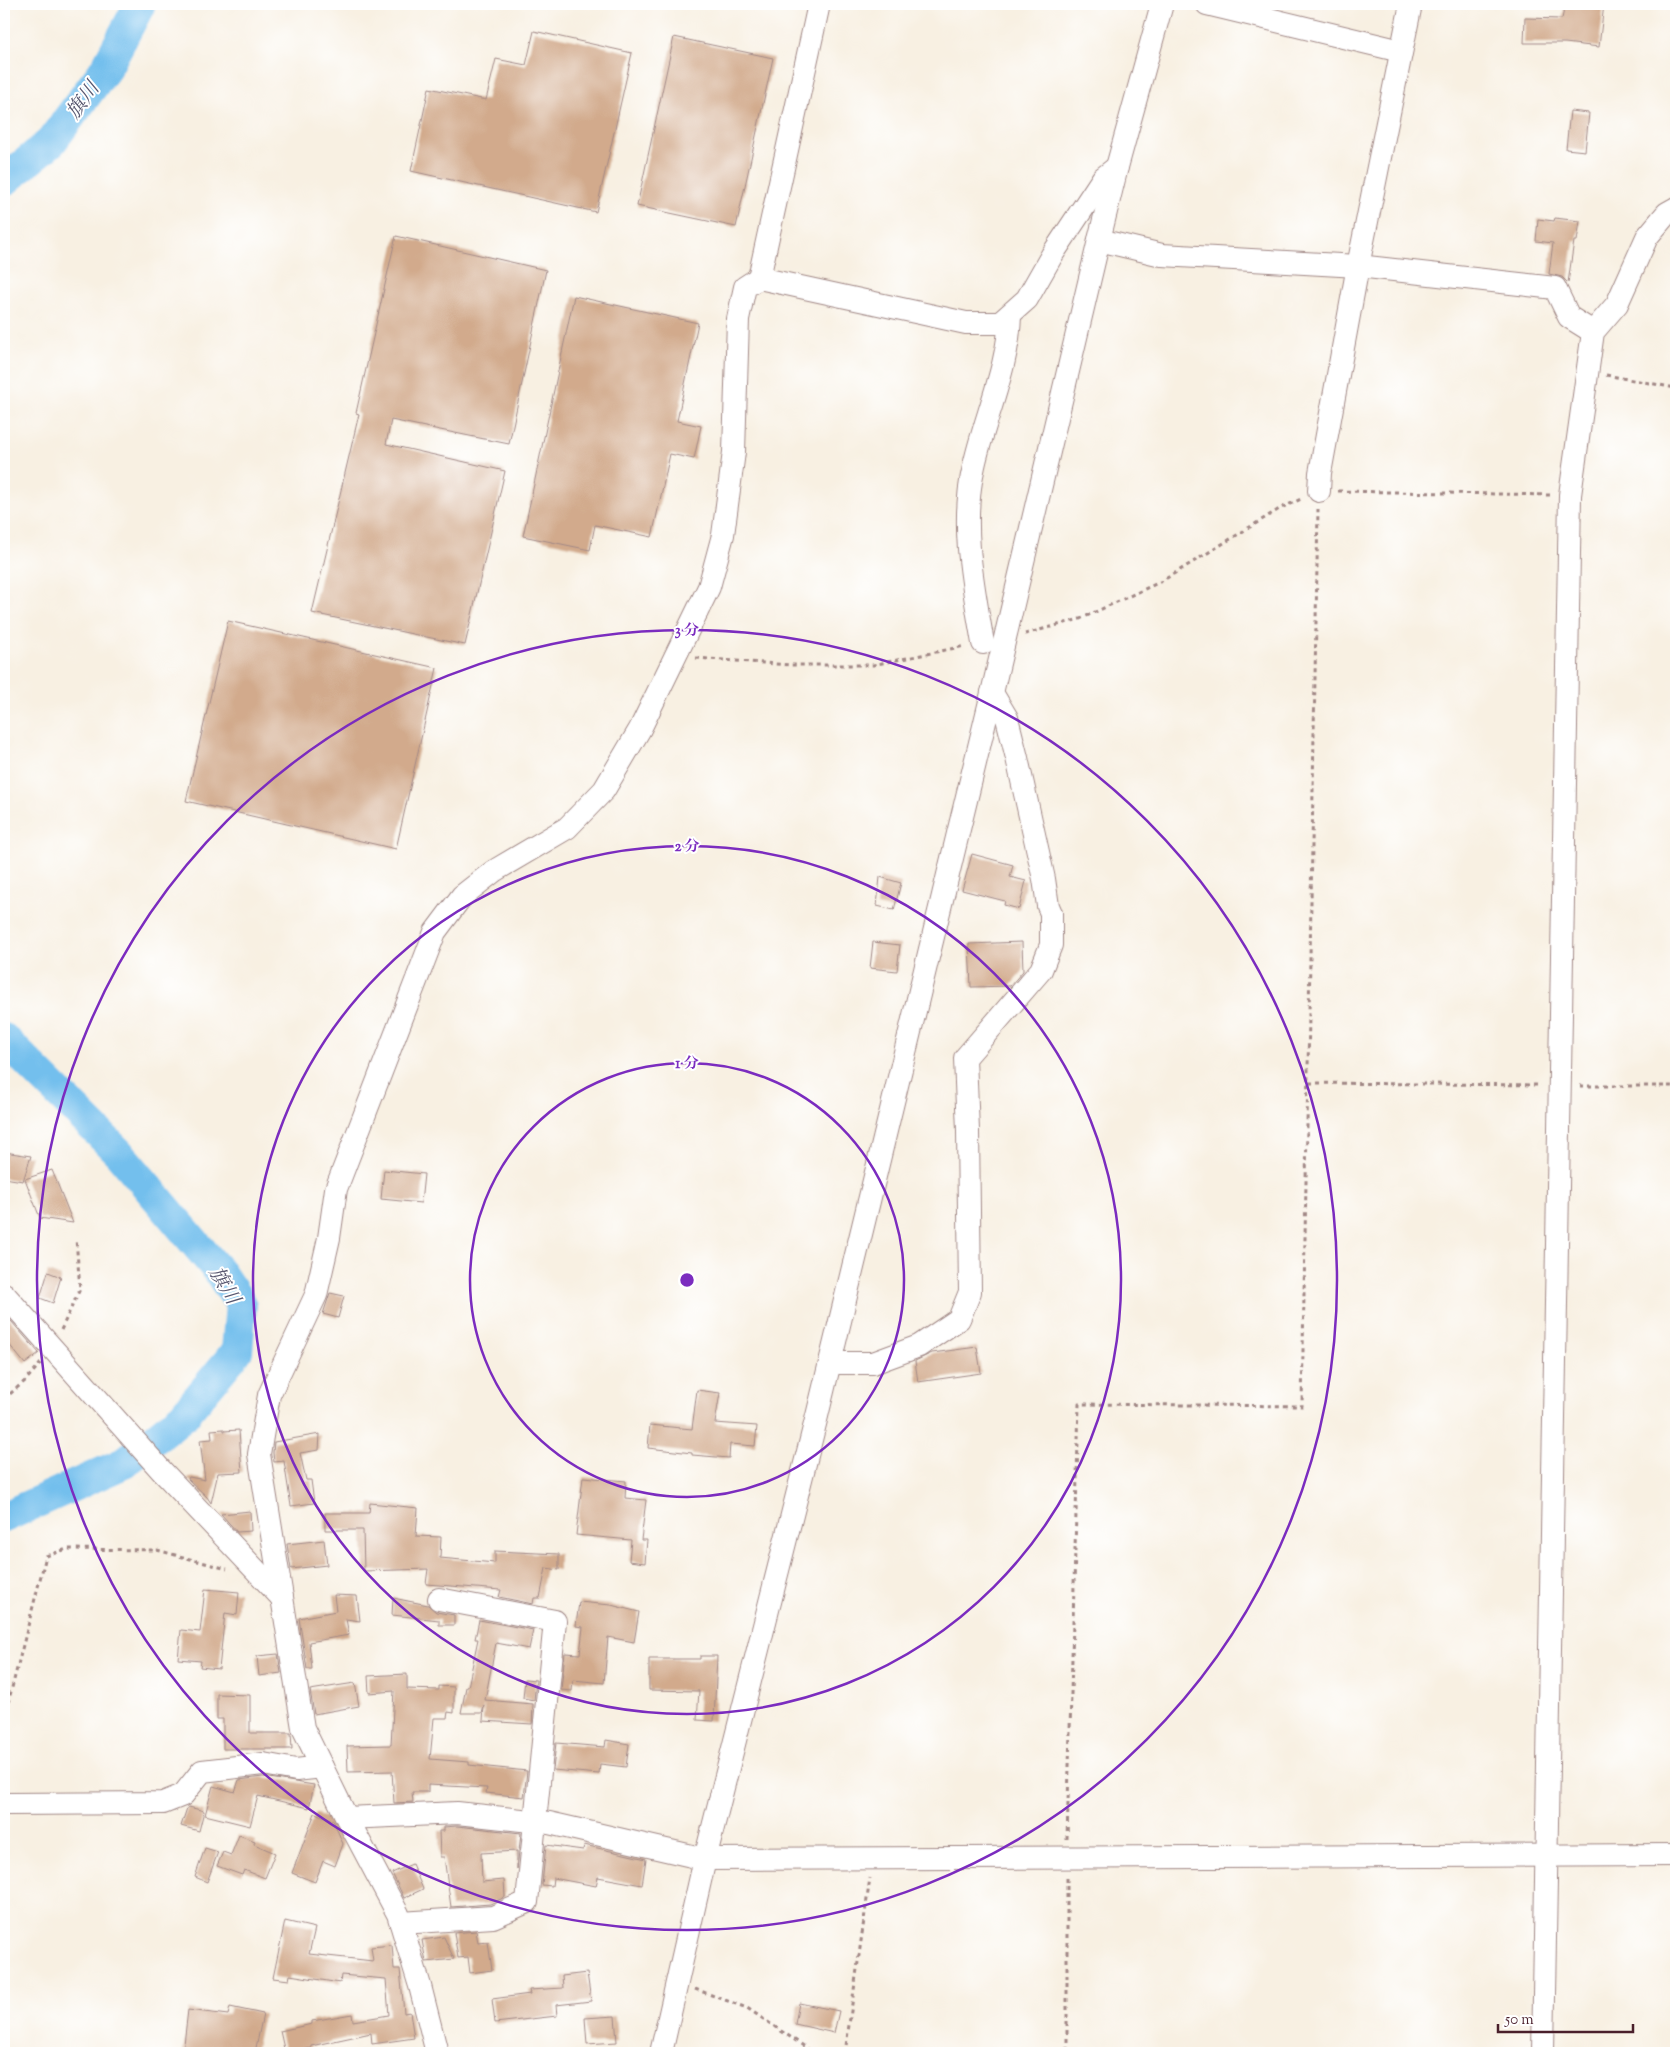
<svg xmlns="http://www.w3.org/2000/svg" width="1680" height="2057" font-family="'Sorts Mill Goudy','Noto Serif JP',serif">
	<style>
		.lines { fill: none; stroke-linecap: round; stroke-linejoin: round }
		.river { stroke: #73bfed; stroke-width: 32 }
		.building { fill: #d2aa8c }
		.minor-casing { stroke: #a18886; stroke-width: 24 }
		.path { stroke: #a18886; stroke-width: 3; stroke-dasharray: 4 4; stroke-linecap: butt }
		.minor { stroke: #fff; stroke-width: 22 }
		.ring { fill: none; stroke: #7b2cbf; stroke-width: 2.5 }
		.labels { text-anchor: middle; stroke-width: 4; stroke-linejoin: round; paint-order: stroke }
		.water-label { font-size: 20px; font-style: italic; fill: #58576f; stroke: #fff }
		.centre { fill: #7b2cbf; stroke: #fff; stroke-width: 2.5 }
		.ring-label { font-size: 15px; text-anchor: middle; font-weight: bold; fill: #7b2cbf; stroke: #fff; stroke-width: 4; stroke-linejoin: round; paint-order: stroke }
	</style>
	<rect width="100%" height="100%" fill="#fff"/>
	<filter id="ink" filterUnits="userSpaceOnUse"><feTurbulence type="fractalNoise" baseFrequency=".02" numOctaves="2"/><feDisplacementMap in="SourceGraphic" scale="10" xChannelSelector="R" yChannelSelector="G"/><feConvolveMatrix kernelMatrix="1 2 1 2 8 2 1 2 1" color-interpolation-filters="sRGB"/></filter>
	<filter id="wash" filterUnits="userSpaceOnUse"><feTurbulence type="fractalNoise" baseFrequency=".0096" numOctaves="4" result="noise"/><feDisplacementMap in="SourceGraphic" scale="20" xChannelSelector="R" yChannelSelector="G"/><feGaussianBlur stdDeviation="1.12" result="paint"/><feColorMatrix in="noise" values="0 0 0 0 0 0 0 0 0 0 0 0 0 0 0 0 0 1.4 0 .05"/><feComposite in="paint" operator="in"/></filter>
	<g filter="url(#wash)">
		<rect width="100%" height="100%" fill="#f8f0e2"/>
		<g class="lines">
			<g class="river">
				<path d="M4 181 51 142 106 68 140 4"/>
				<path d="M4 1039 119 1153 217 1269 241 1304 237 1351 183 1416 124 1463 4 1517"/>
			</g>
		</g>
		<g id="blocks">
			<g class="building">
				<path d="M1565 4H1604L1599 47 1565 43H1524L1525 18 1562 19Z"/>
				<path d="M534 31 632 53 596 212 411 171 429 88 486 100 496 59 526 65Z"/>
				<path d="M674 37 773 58 736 227 637 206Z"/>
				<path d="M1570 111 1589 113 1585 151 1566 149Z"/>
				<path d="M1555 218 1580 221 1577 241H1574L1568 283 1562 277 1549 274 1553 243 1536 241 1538 219 1554 221Z"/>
				<path d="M396 236 546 270 509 444 391 420 386 444 505 471 465 645 312 613 359 414 356 413Z"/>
				<path d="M574 296 698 323 677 421 701 426 694 459 670 454 652 537 595 525 590 550 523 536Z"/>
				<path d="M228 621 437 668 396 849 186 801Z"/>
				<path d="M972 854 1013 865 1010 877 1026 881 1019 909 1004 905 1005 901 962 890Z"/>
				<path d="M880 877 901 883 894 910 877 906Z"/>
				<path d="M873 942 900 945 897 971 870 968Z"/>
				<path d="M1022 942 1023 971 1010 986 971 987 969 944Z"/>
				<path d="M4 1152 31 1156 23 1181 4 1178Z"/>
				<path d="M52 1170 73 1223 40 1218 25 1179Z"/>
				<path d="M384 1170 424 1174 421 1203 381 1199Z"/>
				<path d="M48 1272 61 1277 53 1303 40 1298Z"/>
				<path d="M330 1293 344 1296 338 1318 323 1314Z"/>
				<path d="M4 1313 39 1353 25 1364 4 1338Z"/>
				<path d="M977 1347 981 1373 918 1382 915 1361 932 1353Z"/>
				<path d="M697 1390 720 1393 715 1423 757 1426 755 1446 730 1444 729 1458 692 1455V1453L648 1448 650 1425 692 1429Z"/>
				<path d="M224 1429V1431L239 1430 242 1472 218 1473 211 1503 207 1497 188 1479 189 1477 205 1480 200 1440 212 1439 211 1430Z"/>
				<path d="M320 1434 319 1450 300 1453 306 1480H311L314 1503 291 1506 284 1461 274 1462 273 1453 274 1442Z"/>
				<path d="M583 1477 626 1481 625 1498 646 1500 641 1540H647L645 1563 629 1561 631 1540 576 1535Z"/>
				<path d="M370 1503 418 1508 416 1536 441 1537 440 1558 495 1563V1551L559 1554V1570L546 1568 540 1598H534L533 1604 499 1597 501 1590 426 1584 428 1569 364 1571 363 1530H325V1513H369Z"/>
				<path d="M250 1511 251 1531 237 1532 221 1514Z"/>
				<path d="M324 1540 327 1565 291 1569 287 1544Z"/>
				<path d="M205 1589 239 1592 237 1615 225 1613 219 1669 200 1667 201 1661 178 1659 181 1630 200 1632Z"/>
				<path d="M334 1595 357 1596 360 1621 346 1619 349 1635 309 1642 312 1669H307L299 1618 336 1611Z"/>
				<path d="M393 1598 428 1605 436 1612 454 1615V1625H439V1620L392 1615Z"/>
				<path d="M579 1602 611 1605 639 1612 634 1642 608 1637 604 1683 573 1680 572 1691 561 1690 565 1653 580 1654 583 1627 576 1626Z"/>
				<path d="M479 1620 533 1630 529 1649 496 1643 485 1700 533 1704 532 1724 483 1721 484 1705 482 1713H461L466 1687H468L478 1639H475Z"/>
				<path d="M278 1654 281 1673 259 1676 257 1656Z"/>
				<path d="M700 1656H717L714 1721 697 1720 699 1691 649 1690V1659H700Z"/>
				<path d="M407 1674V1689L439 1690V1686L454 1687V1713L448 1712 447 1718H434L430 1759 469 1762V1765L527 1771 524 1797 486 1793 487 1788 428 1785V1792H412L413 1802 394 1803 392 1771 348 1772 347 1746 391 1745 394 1691 369 1693 368 1676Z"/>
				<path d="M525 1679 536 1680 534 1700 523 1698Z"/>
				<path d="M355 1683 359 1706 314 1714 310 1690Z"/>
				<path d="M217 1694 250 1695V1733H291L292 1749H223V1719H217Z"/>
				<path d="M606 1740 629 1744 626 1767 600 1764 599 1774 553 1770 556 1743 605 1747Z"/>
				<path d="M263 1777 314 1785 309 1808 258 1796 250 1826 205 1815 213 1786 235 1792 239 1780Z"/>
				<path d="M189 1807 204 1811 199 1831 181 1826 187 1808Z"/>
				<path d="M315 1813 333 1820 343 1844 335 1866 323 1861 315 1882 292 1873Z"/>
				<path d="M457 1826 521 1833 517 1869V1851L481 1853 482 1882 504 1880 505 1897 490 1904 451 1907 444 1857H440L439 1831H444V1827Z"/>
				<path d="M239 1835 255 1841 254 1844 275 1853 265 1878 244 1870 242 1875 217 1866 223 1852 231 1855Z"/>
				<path d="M546 1845 583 1850 584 1845 646 1859 642 1885 598 1877 596 1886 553 1878 552 1886 542 1885Z"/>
				<path d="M205 1848 218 1852 207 1882 195 1877Z"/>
				<path d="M412 1864 423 1889 404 1898 392 1873Z"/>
				<path d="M285 1921 315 1928 309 1954 373 1961 371 1947 392 1945 394 1969H400L404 2013 410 2012 414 2038 372 2044 371 2033 311 2046V2048L285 2053 280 2031 312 2024V2021L352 2014 353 2021 389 2015 386 1979 341 1975 340 1983 290 1975 289 1980 273 1978Z"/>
				<path d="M476 1931 478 1943 488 1942 492 1970 470 1973 468 1957 458 1958 454 1933Z"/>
				<path d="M444 1937 454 1959 426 1962 422 1940Z"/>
				<path d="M587 1973 591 2001 556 2005 557 2016 495 2023 492 1999 530 1994 529 1990 563 1988 562 1976Z"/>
				<path d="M799 2003 839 2011 834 2033 795 2024Z"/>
				<path d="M230 2007 263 2014 255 2053H183L188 2010 228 2015Z"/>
				<path d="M615 2016 617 2042 587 2044 585 2018Z"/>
			</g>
		</g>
	</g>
	<g filter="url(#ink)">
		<use href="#blocks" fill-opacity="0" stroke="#a18886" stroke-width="1"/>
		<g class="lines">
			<defs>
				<g id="minor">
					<path d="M1207 4 1401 51"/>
					<path d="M1099 240 1162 255 1358 266 1555 288 1569 317 1593 332"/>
					<path d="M759 278 819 4"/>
					<path d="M1319 491 1320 473 1358 266 1411 4"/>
					<path d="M983 643C973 585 960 524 974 466 985 416 1009 366 1010 315"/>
					<path d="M4 1294 161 1470 282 1598"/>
					<path d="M830 1363H873L919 1346 959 1319 970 1292 968 1131 965 1058 1041 970 1051 945V913L1048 906 1044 879 1017 758 1007 718 992 693"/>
					<path d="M4 1804 163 1803 183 1795 202 1771 263 1764 296 1770 322 1767"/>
					<path d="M347 1818 457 1813 549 1823 705 1859 1676 1855"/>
					<path d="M401 1923 493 1917 527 1902 555 1621 439 1599"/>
					<path d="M437 2053 420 1986 398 1914 347 1818 303 1728 259 1454 269 1395 316 1295 329 1238 336 1189 435 932 462 896 494 871 567 828 604 790 640 729 709 587 723 535 734 452 738 319 745 287 759 278 966 323H1000L1027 299 1052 255 1103 178 1117 167"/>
					<path d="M661 2053 705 1859 817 1416 992 693 1099 240 1117 167 1162 4"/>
					<path d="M1543 2053 1570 495 1593 332 1617 304 1647 237 1667 213 1676 208"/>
				</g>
			</defs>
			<use href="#minor" class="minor-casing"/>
			<g class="path">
				<path d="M1606 375 1676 388"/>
				<path d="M1338 491 1552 495"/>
				<path d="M1025 634 1080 619 1162 581 1281 508 1301 499"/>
				<path d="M696 658 790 665H873L965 646"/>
				<path d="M1309 1083 1541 1085"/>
				<path d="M1580 1086H1676"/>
				<path d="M61 1330 80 1289 76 1239"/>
				<path d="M4 1399 25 1381 41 1363"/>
				<path d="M4 1751 7 1707 46 1556 67 1549 157 1550 227 1569"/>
				<path d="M1067 1839 1079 1404 1302 1406 1318 509"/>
				<path d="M1067 1878V2053"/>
				<path d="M695 1989 747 2008 814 2053"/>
				<path d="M845 2053 870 1878"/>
			</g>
			<use href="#minor" class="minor"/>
		</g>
	</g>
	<g class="ring">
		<circle cx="687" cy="1280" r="217"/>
		<circle cx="687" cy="1280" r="434"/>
		<circle cx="687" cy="1280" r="650"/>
	</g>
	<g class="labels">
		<g class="water-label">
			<text transform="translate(82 100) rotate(-54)" y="7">旗川</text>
			<text transform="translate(225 1285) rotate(59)" y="7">旗川</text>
		</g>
	</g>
	<circle cx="687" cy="1280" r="8" class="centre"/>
	<g class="ring-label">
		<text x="687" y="635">3 分</text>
		<text x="687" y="851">2 分</text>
		<text x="687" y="1068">1 分</text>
	</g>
	<rect width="1680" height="2057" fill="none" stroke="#fff" stroke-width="20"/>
	<path d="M1498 2024v8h135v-8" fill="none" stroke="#4a1f2b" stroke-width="2.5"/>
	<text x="1505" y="2024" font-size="15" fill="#4a1f2b" stroke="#ffffff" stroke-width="4" paint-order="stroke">50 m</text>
</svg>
